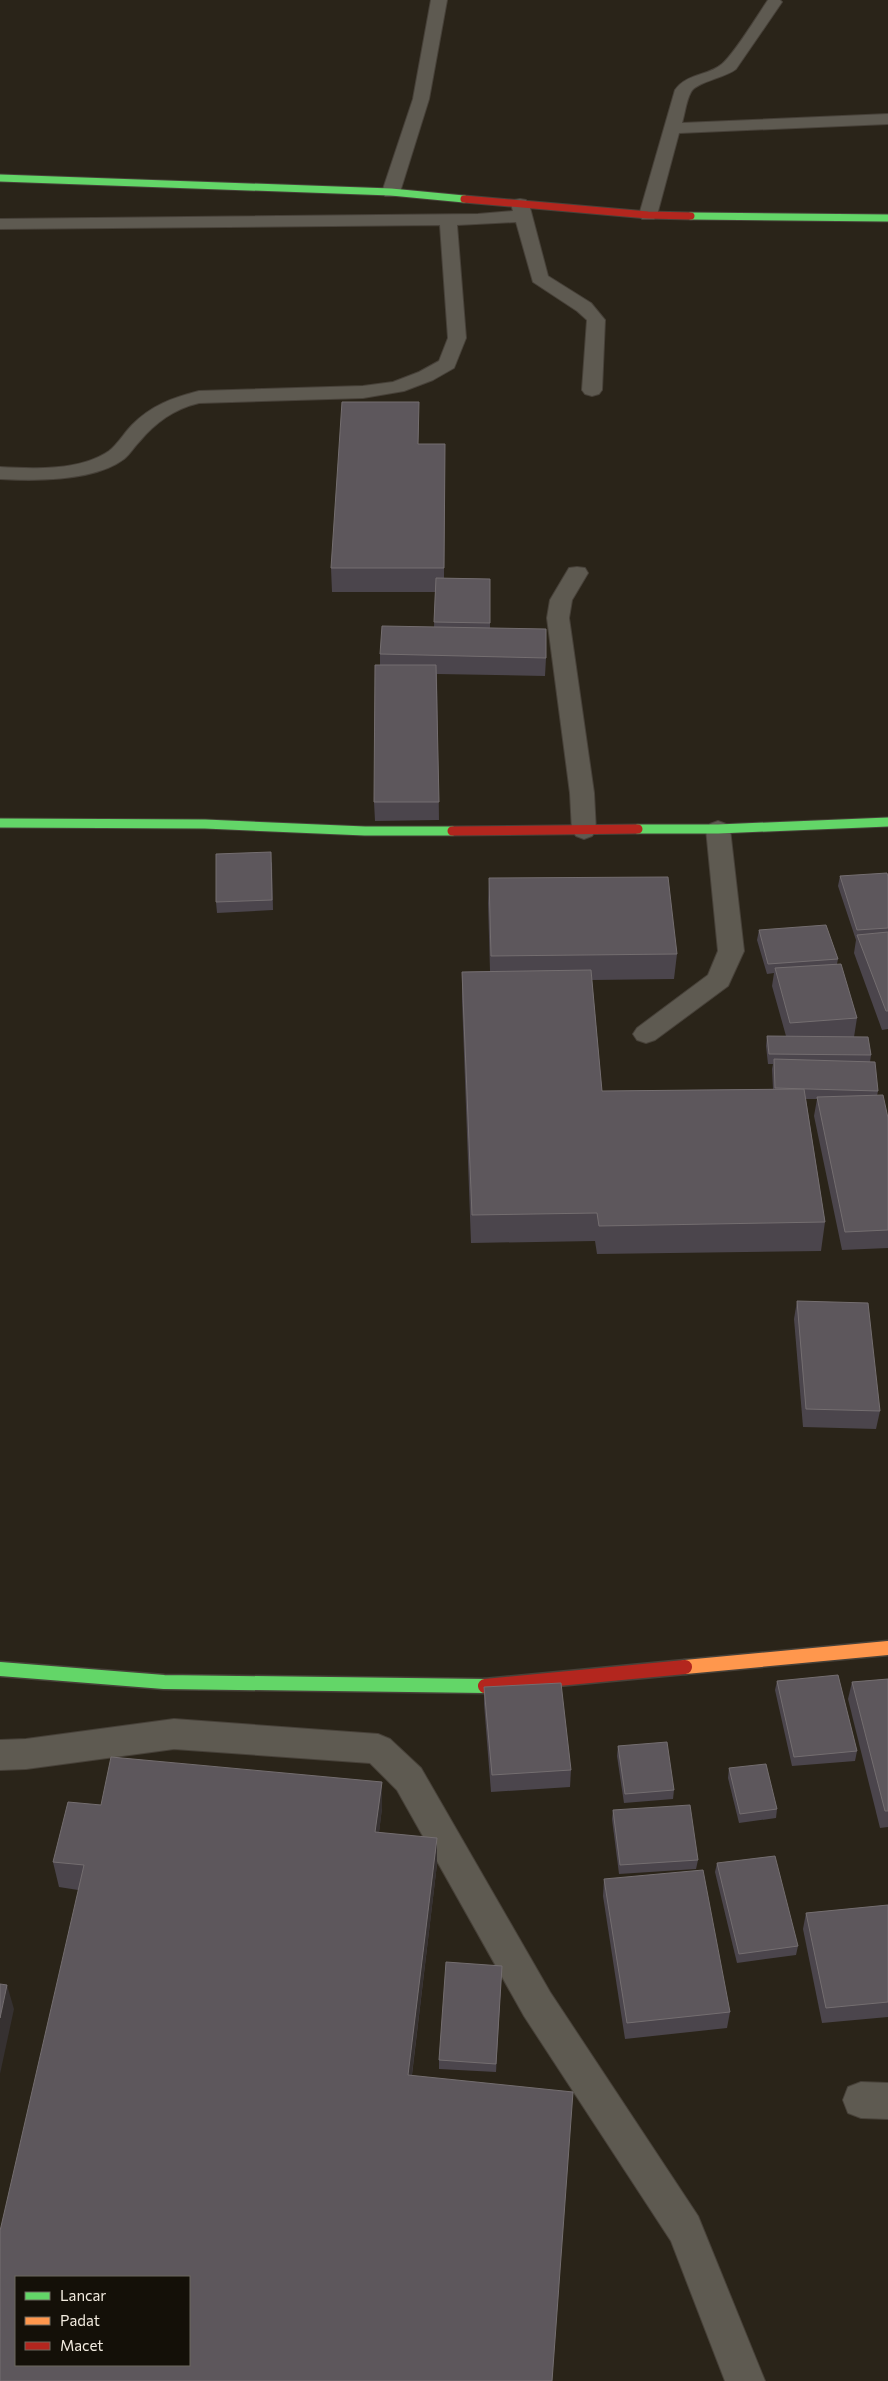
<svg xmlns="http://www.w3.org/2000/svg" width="888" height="2381" font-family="Commissioner,sans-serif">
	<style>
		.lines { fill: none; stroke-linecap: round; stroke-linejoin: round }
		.lane-casing { stroke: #474139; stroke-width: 2 }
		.street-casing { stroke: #474139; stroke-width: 2 }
		.fast-far2-casing { stroke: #474139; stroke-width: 9 }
		.fast-far1-casing { stroke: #474139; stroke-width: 11 }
		.fast-casing { stroke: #474139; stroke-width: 17 }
		.slow-casing { stroke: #474139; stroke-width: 17 }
		.jam-far2-casing { stroke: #474139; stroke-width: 9 }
		.jam-far1-casing { stroke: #474139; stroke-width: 11 }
		.jam-casing { stroke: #474139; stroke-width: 17 }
		.lane { fill: #5e5a51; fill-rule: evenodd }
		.street { fill: #5e5a51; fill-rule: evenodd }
		.fast-far2 { stroke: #63d668; stroke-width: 7 }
		.fast-far1 { stroke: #63d668; stroke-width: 9 }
		.fast { stroke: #63d668; stroke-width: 14 }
		.slow { stroke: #ff974d; stroke-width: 14 }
		.jam-far2 { stroke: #b3261e; stroke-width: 7 }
		.jam-far1 { stroke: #b3261e; stroke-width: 9 }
		.jam { stroke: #b3261e; stroke-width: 14 }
		.wall { fill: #4b454c }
		.shaded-wall { fill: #363131 }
		.building { fill: #5d575c; stroke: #746e70; fill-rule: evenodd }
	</style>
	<rect width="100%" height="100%" fill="#2a2419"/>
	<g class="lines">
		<defs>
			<g id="lane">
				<path d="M431 0H447L429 99 400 192 397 196H385L382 192 413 99Z"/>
				<path d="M520 199 526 200 529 204 548 276 591 303 605 320 602 390 599 394 592 396 585 394 582 390 587 320 577 311 533 282 516 222 457 225 466 338 454 368 433 380 404 391 363 398 199 403C174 409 156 422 139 442 134 447 130 454 124 459 95 481 35 481 0 479V467C33 469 80 471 109 451 118 444 124 433 132 425 152 405 172 398 199 391L363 386 393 382 419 372 439 361 448 338 440 225 0 229V219L478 214 513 211 511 204 514 200Z"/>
				<path d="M577 567 585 568 588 573 572 600 569 618 594 793 596 831 592 836 584 839 576 836 572 831 570 793 547 618 550 600 569 568Z"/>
				<path d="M718 821 726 824 730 829 744 951 728 986 655 1040 646 1043 637 1040 633 1034 637 1028 708 975 718 951 706 829 710 824Z"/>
				<path d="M174 1719 378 1734 390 1739 421 1768 550 1992 698 2216 765 2381H725L671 2241 524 2016 397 1790 370 1763 174 1749 26 1769 0 1770V1740L26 1739Z"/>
			</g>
			<g id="street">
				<path d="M768 0H780L782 2 736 69C725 78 696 82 691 92 686 101 685 113 682 123L888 114V124L679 133 657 215 654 219H642L639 215 675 90C687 73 708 76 722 64 735 53 757 16 768 0Z"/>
				<path d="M861 2082 888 2083V2119L861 2118 848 2113 843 2100 848 2087Z"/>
			</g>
			<g id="fast-far2">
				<path d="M0 178 391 192 464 199"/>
				<path d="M691 216 888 218"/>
			</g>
			<g id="fast-far1">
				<path d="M0 823 205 824 365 831H452"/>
				<path d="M638 829H718L888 822"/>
			</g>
			<path id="fast" d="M0 1669 164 1682 485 1686"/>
			<path id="slow" d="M685 1667 888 1648"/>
			<path id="jam-far2" d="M464 199 648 215 691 216"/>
			<path id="jam-far1" d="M452 831 638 829"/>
			<path id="jam" d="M485 1686 685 1667"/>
		</defs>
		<use href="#lane" class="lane-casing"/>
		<use href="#street" class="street-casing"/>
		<use href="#fast-far2" class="fast-far2-casing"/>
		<use href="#fast-far1" class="fast-far1-casing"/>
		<use href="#fast" class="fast-casing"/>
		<use href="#slow" class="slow-casing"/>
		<use href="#jam-far2" class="jam-far2-casing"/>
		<use href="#jam-far1" class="jam-far1-casing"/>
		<use href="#jam" class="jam-casing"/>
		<use href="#lane" class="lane"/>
		<use href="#street" class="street"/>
		<use href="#fast-far2" class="fast-far2"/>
		<use href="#fast-far1" class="fast-far1"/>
		<use href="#fast" class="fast"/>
		<use href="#slow" class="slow"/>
		<use href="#jam-far2" class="jam-far2"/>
		<use href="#jam-far1" class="jam-far1"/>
		<use href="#jam" class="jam"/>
	</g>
	<g class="wall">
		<path d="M419 426 418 444H445L444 578 490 579V628L546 658 545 676 437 674 439 820 375 821 374 802 380 665V654L434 627 435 592H332L331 568Z"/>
		<path d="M272 862 273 910 217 913 216 902Z"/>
		<path d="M840 876 888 877V1029L882 1030 854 953 856 940 838 886Z"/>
		<path d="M489 878 677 954 674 979 592 980 602 1091 773 1089 772 1069 773 1064H768L766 1046 767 1036H786L772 986 774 973 767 974 757 940 759 930 838 959 837 964 857 1018 854 1037 871 1055 870 1062 878 1091 877 1096 888 1118V1248L842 1250 814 1116 817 1099H806L825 1222 821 1251 597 1254 595 1241 471 1243 462 1000V972L490 971 488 903Z"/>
		<path d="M797 1301 880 1411 876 1429 803 1427 794 1319Z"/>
		<path d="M888 1679V1827L880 1828 848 1699 852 1682Z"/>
		<path d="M777 1681 857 1751 855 1761 792 1766 775 1690Z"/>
		<path d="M484 1687 571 1770 570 1787 491 1792 484 1704Z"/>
		<path d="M618 1746 674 1790 673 1799 624 1803 617 1756Z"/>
		<path d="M729 1768 777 1809 776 1818 739 1823 728 1778Z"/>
		<path d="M382 1782V1808L379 1832 437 1864 412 2075 552 2381 78 1890 59 1887 53 1862Z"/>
		<path d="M613 1810 698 1860 696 1869 619 1874 612 1819Z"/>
		<path d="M717 1863 798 1946 796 1955 737 1963 715 1872Z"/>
		<path d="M604 1879 730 2012 727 2028 625 2039 603 1896Z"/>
		<path d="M888 1905V2017L822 2023 803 1929 806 1913Z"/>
		<path d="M502 1966 496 2072 439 2069V2060Z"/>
	</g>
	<g class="shaded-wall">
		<path d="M382 1782V1808L376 1857 375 1832Z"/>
		<path d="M437 1838V1864L409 2098 408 2075Z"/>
		<path d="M7 1985 14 2009 0 2074V2018Z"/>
	</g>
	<g class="building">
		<path d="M342 402H419L418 444H445L444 568H331Z"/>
		<path d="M436 578 490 579V623L434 622Z"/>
		<path d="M382 626 546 629V658L380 654Z"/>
		<path d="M375 665H436L439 802H374Z"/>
		<path d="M271 852 272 900 216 902V854Z"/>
		<path d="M887 873 888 877V928L857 930 840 876Z"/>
		<path d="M668 877 677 954 491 956 489 878Z"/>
		<path d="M826 925 838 959 768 964 759 930Z"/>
		<path d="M888 932V1011H886L857 935Z"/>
		<path d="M841 964 857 1018 790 1023 775 968Z"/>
		<path d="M591 970 602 1091 804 1089 825 1222 599 1226 597 1213 472 1215 462 972Z"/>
		<path d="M767 1036 868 1037 871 1055 769 1054Z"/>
		<path d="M774 1059 875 1062 878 1091 775 1088Z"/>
		<path d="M883 1095 888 1118V1230L845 1232 817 1097Z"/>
		<path d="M797 1301 868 1303 880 1411 806 1409Z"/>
		<path d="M838 1675 857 1751 794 1757 777 1681Z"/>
		<path d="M888 1679V1811H885L852 1682Z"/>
		<path d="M561 1683 571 1770 492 1775 484 1687Z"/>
		<path d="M667 1742 674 1790 625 1794 618 1746Z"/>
		<path d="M111 1757 382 1782 375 1832 437 1838 408 2075 573 2092 552 2381H0V2231L84 1865 53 1862 68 1802 101 1805ZM16 2277H189V2365H16Z"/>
		<path d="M766 1764 777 1809 740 1814 729 1768Z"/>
		<path d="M690 1805 698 1860 620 1865 613 1810Z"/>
		<path d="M775 1856 798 1946 739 1954 717 1863Z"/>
		<path d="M703 1870 730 2012 627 2023 604 1879Z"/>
		<path d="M888 1905V2002L826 2008 806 1913Z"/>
		<path d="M446 1962 502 1966 496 2064 439 2060Z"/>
		<path d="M0 1984 7 1985 0 2018Z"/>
	</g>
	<rect x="15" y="2276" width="175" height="90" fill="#141008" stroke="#6d685e"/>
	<rect x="25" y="2292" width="25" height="8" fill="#63d668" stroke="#6d685e"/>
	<text x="60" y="2301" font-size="15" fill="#f2ebdf">Lancar</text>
	<rect x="25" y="2317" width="25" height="8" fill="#ff974d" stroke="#6d685e"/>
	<text x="60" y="2326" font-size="15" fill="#f2ebdf">Padat</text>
	<rect x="25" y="2342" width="25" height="8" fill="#b3261e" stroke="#6d685e"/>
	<text x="60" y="2351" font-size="15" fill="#f2ebdf">Macet</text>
</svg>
